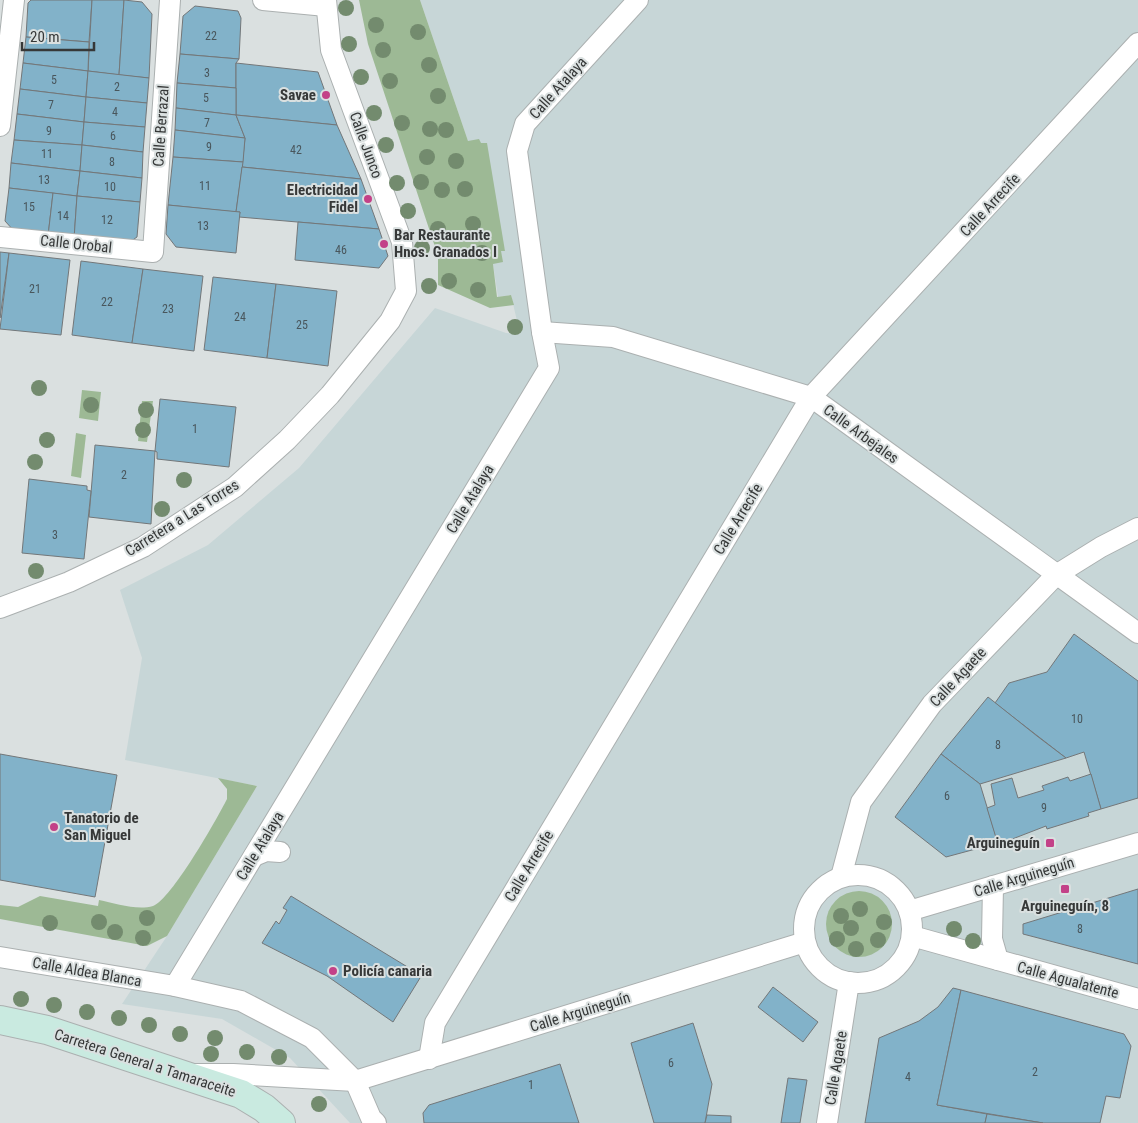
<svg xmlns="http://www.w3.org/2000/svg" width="1138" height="1123" font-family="'Roboto Condensed',sans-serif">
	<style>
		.built { fill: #c7d6d7 }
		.green { fill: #9db995 }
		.building { fill: #82b2c9; stroke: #737779 }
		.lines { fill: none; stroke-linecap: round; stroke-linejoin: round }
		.minor-casing { stroke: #abb0b0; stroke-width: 22 }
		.secondary-casing { stroke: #abb0b0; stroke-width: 30 }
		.minor { stroke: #fff; stroke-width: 20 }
		.secondary { stroke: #c9eae0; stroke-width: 28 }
		.tree { fill: #738b6e }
		.poi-dot { fill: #c34188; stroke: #dae0e0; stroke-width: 2 }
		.labels { text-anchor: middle; stroke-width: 4; stroke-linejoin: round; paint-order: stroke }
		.number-label { font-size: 12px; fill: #49565c }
		.street-label { font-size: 15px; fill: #363838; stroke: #dae0e0 }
		.poi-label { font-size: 15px; font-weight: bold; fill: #363838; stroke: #dae0e0; text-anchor: end }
	</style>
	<rect width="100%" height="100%" fill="#dae0e0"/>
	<path class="built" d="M420 0H1138V1123H350L290 1058 222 1019 122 1004 167 936 257 786 125 760 142 658 120 590 208 545 299 468 435 308 506 333 520 334 511 295 498 297 493 264 501 251H505L480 143 468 141Z"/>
	<g class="green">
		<path d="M359 0H420L468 141 479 139 481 143H487L505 251H501L503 262 493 264 497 297 511 295 514 305 490 308 438 285V256L368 44Z"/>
		<path d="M82 390 101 392 98 421 79 418Z"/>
		<path d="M142 401H153L147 442 138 441Z"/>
		<path d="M76 433 86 435 81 478 71 476Z"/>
		<path d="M218 778 257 786 167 936 147 946 0 919V905L18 907 40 896 98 906 99 900C115 903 137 911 153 906 171 900 217 819 227 799V789Z"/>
		<circle cx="859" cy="924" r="33"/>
	</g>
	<g class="building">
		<path d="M31 0H92L89 42 26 37 28 3Z"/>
		<path d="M92 0H124L119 75 88 71Z"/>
		<path d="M124 0 142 2 152 14 149 78 119 75Z"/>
		<path d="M195 6 238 11 241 18 239 59 180 54 183 16Z"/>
		<path d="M26 37 89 42 88 71 23 63Z"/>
		<path d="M180 54 239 59 236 63V88L177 83Z"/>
		<path d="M23 63 88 71 86 97 20 89Z"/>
		<path d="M236 63 318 72 337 125 236 115Z"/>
		<path d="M88 71 149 78 147 103 86 97Z"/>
		<path d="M177 83 236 88V115L176 108Z"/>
		<path d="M20 89 86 97 84 122 17 114Z"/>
		<path d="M86 97 147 103 145 127 84 122Z"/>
		<path d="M176 108 236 115 245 138 175 130Z"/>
		<path d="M17 114 84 122 82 145 14 140Z"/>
		<path d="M236 115 337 125 361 179 242 167 245 138Z"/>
		<path d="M84 122 145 127 143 152 82 145Z"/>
		<path d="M175 130 245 138 243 162 173 157Z"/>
		<path d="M14 140 82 145 80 171 11 163Z"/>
		<path d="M82 145 143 152 142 178 80 171Z"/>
		<path d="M173 157 243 162 236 212 168 205Z"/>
		<path d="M11 163 80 171 77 196 9 188Z"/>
		<path d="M242 167 361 179 379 229 239 217 240 212H236Z"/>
		<path d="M80 171 142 178 140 202 77 196Z"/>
		<path d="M9 188 53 193 48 236 15 232 5 221Z"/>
		<path d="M53 193 77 196 74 239 48 236Z"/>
		<path d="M77 196 140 202 137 237 127 244 74 239Z"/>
		<path d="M168 205 240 212 236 253 176 247 166 234Z"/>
		<path d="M298 222 379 229 388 256 379 268 295 260Z"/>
		<path d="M0 252 9 253 0 318Z"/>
		<path d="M9 253 70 260 61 335 0 329Z"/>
		<path d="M81 261 143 269 132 343 72 335Z"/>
		<path d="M143 269 203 276 194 351 132 343Z"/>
		<path d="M213 277 276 284 267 358 204 350Z"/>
		<path d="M276 284 337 291 328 366 267 358Z"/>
		<path d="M160 399 236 407 229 467 157 459V452L155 451Z"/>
		<path d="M95 445 155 451 151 524 89 517Z"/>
		<path d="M29 479 87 486V490L91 491 84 559 22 553Z"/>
		<path d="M1074 634 1138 681V798L1101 809 1084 752 1066 758 995 703 1009 683 1047 672Z"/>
		<path d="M988 697 1037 736 1066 758 980 784 941 754Z"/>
		<path d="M0 754 117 775 95 897 0 880Z"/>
		<path d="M941 754 980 784 998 843 946 857 895 817Z"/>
		<path d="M1091 774 1101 809 1088 813 1089 816 1047 829 1046 826 1002 843 1000 840 997 841 987 808 995 805 991 784 1012 778 1018 798 1044 790 1042 786 1068 777 1070 781Z"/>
		<path d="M1138 889V964L1023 934V924Z"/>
		<path d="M291 896 419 974 417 977 420 978 393 1022 327 976 262 943 276 921 279 924 287 910 283 908Z"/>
		<path d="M773 987 818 1022 803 1042 758 1007Z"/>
		<path d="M953 988 961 990 937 1105 987 1114 985 1123H865L879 1038 919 1021 938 1007Z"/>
		<path d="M961 990 1124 1034 1131 1046 1120 1098 1106 1096 1100 1123H1043L937 1105Z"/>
		<path d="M693 1023 712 1084 705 1123H654L631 1043Z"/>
		<path d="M560 1064 579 1123H424L423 1113 429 1105Z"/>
		<path d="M788 1078 807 1080 800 1123H781Z"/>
		<path d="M987 1114 1043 1123H985Z"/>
		<path d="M707 1115 731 1116V1123H705Z"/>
	</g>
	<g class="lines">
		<defs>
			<g id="minor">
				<path d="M263 0 326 6"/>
				<path d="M0 126 14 0"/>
				<path d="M0 237 153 252 170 0"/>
				<path d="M542 332 613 337 811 397 1138 633"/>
				<path d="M0 608 69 582 143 547 235 487 287 440 330 395 390 321 406 291 402 242 331 50 326 0"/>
				<path d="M254 856 266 851 280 852"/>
				<circle cx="858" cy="929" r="54"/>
				<path d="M841 877 861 802 932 704 1056 575 1101 547 1138 528"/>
				<path d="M993 886 992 939 998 960"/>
				<path d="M909 911 1138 843"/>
				<path d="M912 936 1138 999"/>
				<path d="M0 957 175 986 241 1001 312 1038 355 1081 371 1118 376 1123"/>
				<path d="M175 986 549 368 542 332 517 151 525 124 638 0"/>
				<path d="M429 1059 435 1023 811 397 1138 43"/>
				<path d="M196 1074H233L355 1081 805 942"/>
				<path d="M827 1123 849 982"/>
			</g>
			<path id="secondary" d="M0 1020 47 1030 241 1094 264 1108 281 1123"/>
		</defs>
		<use href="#minor" class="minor-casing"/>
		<use href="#secondary" class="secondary-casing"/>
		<use href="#minor" class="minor"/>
		<use href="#secondary" class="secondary"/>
	</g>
	<g class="tree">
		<circle cx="346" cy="8" r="8"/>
		<circle cx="376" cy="25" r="8"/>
		<circle cx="418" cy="32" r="8"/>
		<circle cx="349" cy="44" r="8"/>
		<circle cx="383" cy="50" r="8"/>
		<circle cx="429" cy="65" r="8"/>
		<circle cx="361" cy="77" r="8"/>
		<circle cx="390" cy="81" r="8"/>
		<circle cx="438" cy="96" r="8"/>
		<circle cx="374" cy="113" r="8"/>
		<circle cx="402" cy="123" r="8"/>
		<circle cx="430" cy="129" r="8"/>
		<circle cx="446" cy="130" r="8"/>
		<circle cx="386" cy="145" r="8"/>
		<circle cx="427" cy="157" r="8"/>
		<circle cx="456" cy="161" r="8"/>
		<circle cx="421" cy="182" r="8"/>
		<circle cx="397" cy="183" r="8"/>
		<circle cx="465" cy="189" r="8"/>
		<circle cx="442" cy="190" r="8"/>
		<circle cx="408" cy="211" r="8"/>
		<circle cx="473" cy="224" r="8"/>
		<circle cx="438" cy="229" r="8"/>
		<circle cx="422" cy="248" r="8"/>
		<circle cx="482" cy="253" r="8"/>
		<circle cx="449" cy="281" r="8"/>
		<circle cx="429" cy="286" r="8"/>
		<circle cx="478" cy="290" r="8"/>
		<circle cx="515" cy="327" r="8"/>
		<circle cx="39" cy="388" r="8"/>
		<circle cx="91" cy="405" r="8"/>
		<circle cx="146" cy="410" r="8"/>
		<circle cx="143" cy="430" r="8"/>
		<circle cx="47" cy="440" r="8"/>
		<circle cx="35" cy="462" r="8"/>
		<circle cx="184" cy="480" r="8"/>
		<circle cx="162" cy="509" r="8"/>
		<circle cx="36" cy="571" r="8"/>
		<circle cx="860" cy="909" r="8"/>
		<circle cx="841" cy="916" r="8"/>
		<circle cx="147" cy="918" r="8"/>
		<circle cx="99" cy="922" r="8"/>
		<circle cx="884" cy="922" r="8"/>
		<circle cx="50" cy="923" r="8"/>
		<circle cx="851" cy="928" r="8"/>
		<circle cx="954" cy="929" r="8"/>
		<circle cx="115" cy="932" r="8"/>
		<circle cx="143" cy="938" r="8"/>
		<circle cx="837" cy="939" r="8"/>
		<circle cx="878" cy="940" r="8"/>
		<circle cx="973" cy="941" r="8"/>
		<circle cx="856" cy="949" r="8"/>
		<circle cx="21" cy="999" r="8"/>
		<circle cx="54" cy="1005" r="8"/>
		<circle cx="87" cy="1012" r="8"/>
		<circle cx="119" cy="1018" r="8"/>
		<circle cx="149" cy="1025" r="8"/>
		<circle cx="180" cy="1034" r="8"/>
		<circle cx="215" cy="1038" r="8"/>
		<circle cx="247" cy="1052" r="8"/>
		<circle cx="211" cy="1054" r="8"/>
		<circle cx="279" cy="1057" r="8"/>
		<circle cx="319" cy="1104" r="8"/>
	</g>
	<g class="poi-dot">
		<circle cx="326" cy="95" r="5"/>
		<circle cx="368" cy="199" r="5"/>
		<circle cx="384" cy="244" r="5"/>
		<circle cx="54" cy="827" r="5"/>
		<rect x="1045" y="838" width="10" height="10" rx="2.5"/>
		<rect x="1060" y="884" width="10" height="10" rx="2.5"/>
		<circle cx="333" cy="971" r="5"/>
	</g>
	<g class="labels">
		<g class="number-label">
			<text x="211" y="40">22</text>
			<text x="207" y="77">3</text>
			<text x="54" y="84">5</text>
			<text x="117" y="91">2</text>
			<text x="206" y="102">5</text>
			<text x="51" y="109">7</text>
			<text x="115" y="116">4</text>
			<text x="207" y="127">7</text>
			<text x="49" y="135">9</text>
			<text x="113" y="140">6</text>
			<text x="209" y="151">9</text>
			<text x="296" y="154">42</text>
			<text x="47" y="158">11</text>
			<text x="112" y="166">8</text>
			<text x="44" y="184">13</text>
			<text x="205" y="190">11</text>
			<text x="110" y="191">10</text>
			<text x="29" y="211">15</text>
			<text x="63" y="220">14</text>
			<text x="107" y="224">12</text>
			<text x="203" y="230">13</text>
			<text x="341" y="254">46</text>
			<text x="35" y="293">21</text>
			<text x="107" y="306">22</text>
			<text x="168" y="313">23</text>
			<text x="240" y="321">24</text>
			<text x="302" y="329">25</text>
			<text x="195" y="433">1</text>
			<text x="124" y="479">2</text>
			<text x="55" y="539">3</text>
			<text x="1077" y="723">10</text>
			<text x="998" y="749">8</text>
			<text x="947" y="800">6</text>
			<text x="1044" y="812">9</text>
			<text x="1080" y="933">8</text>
			<text x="671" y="1067">6</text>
			<text x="1035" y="1076">2</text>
			<text x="908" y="1081">4</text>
			<text x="531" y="1089">1</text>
		</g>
		<g class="street-label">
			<text transform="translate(558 88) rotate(-48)" y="5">Calle Atalaya</text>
			<text transform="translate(161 126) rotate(-86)" y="5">Calle Berrazal</text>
			<text transform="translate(366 145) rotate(70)" y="5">Calle Junco</text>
			<text transform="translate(990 205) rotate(-47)" y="5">Calle Arrecife</text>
			<text transform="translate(76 244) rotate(6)" y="5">Calle Orobal</text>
			<text transform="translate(861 434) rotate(36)" y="5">Calle Arbejales</text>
			<text transform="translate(470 499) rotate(-59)" y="5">Calle Atalaya</text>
			<text transform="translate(182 518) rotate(-32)" y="5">Carretera a Las Torres</text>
			<text transform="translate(738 519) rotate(-59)" y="5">Calle Arrecife</text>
			<text transform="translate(958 677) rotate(-47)" y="5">Calle Agaete</text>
			<text transform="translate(260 846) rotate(-59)" y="5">Calle Atalaya</text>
			<text transform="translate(529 866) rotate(-59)" y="5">Calle Arrecife</text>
			<text transform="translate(1024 877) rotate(-17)" y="5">Calle Arguineguín</text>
			<text transform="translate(87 972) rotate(10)" y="5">Calle Aldea Blanca</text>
			<text transform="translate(1068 980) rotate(15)" y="5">Calle Agualatente</text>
			<text transform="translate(580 1012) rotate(-17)" y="5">Calle Arguineguín</text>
			<text transform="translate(145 1063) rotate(18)" y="5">Carretera General a Tamaraceite</text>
			<text transform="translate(836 1068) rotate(-81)" y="5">Calle Agaete</text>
		</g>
		<g class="poi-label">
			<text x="316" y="100">Savae</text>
			<text x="358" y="195">Electricidad<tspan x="358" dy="17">Fidel</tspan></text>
			<text x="394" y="240" text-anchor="start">Bar Restaurante<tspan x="394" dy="17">Hnos. Granados I</tspan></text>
			<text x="64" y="823" text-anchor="start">Tanatorio de<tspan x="64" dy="17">San Miguel</tspan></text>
			<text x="1040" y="848">Arguineguín</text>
			<text x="1065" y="911" text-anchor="middle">Arguineguín, 8</text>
			<text x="343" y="976" text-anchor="start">Policía canaria</text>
		</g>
	</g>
	<path d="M22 42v8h72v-8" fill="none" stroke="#363838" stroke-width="2.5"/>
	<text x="30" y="42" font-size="15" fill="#363838" stroke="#dae0e0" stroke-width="4" paint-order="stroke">20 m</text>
</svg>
